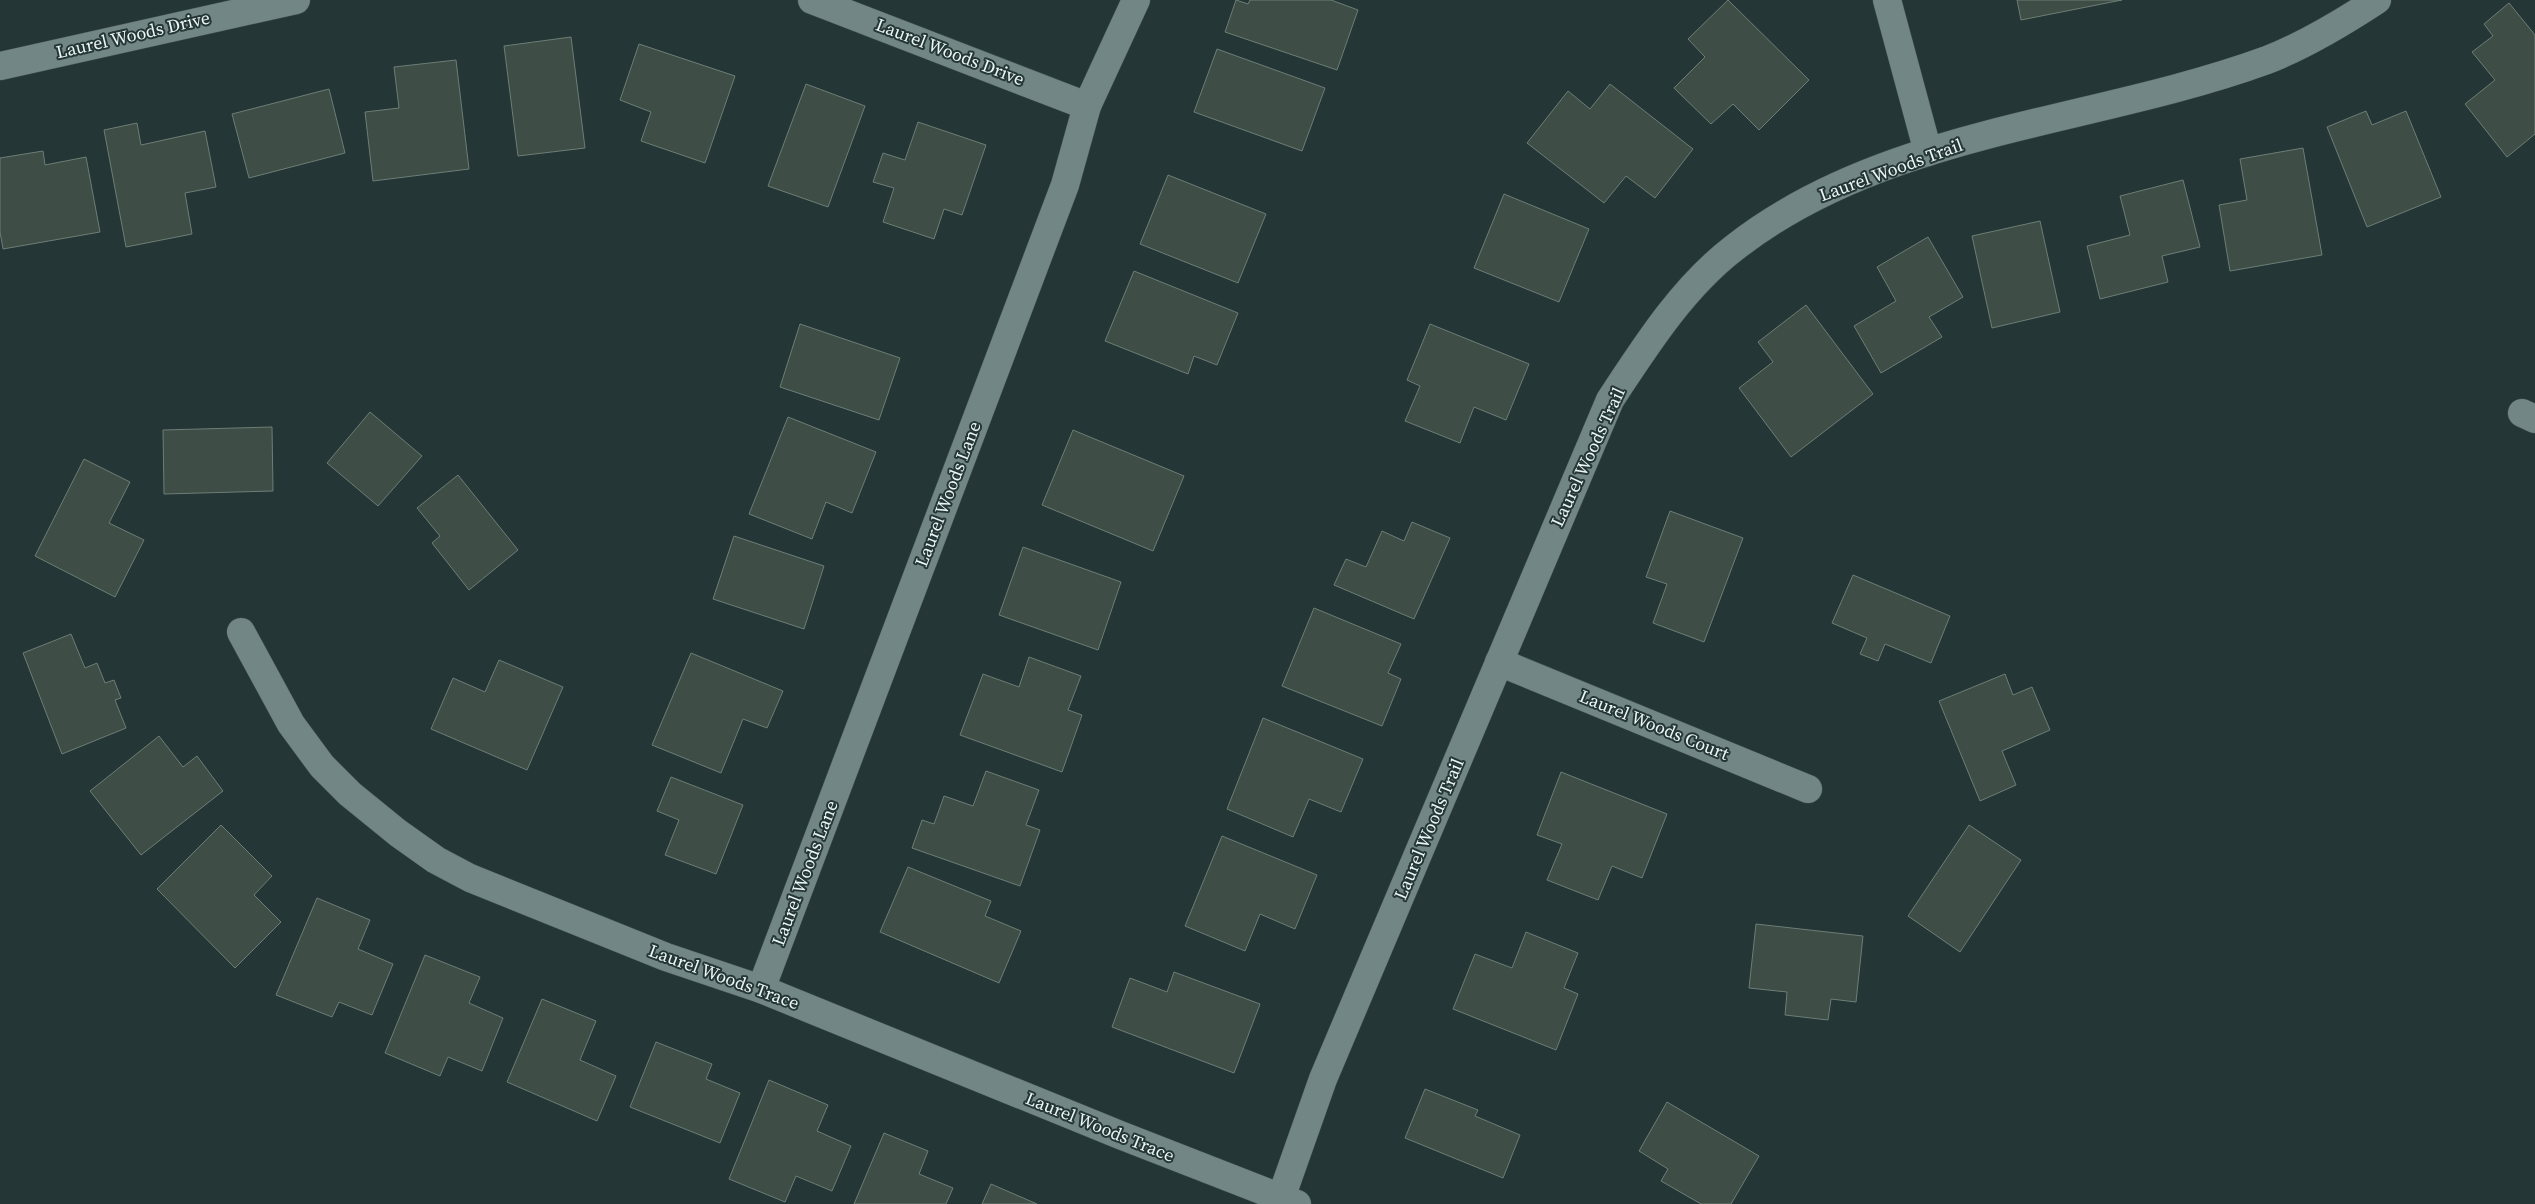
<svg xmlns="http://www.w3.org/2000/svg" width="2535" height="1204" font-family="'Source Serif 4',serif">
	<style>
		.building { fill: #3e4e47; stroke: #6d7e77 }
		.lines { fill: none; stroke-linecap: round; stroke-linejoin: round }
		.minor-casing { stroke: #425151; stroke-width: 29 }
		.minor { stroke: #728685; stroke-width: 28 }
		.labels { text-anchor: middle; stroke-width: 4; stroke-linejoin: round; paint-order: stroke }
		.street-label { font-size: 18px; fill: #ebf6f6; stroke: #243635 }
	</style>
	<rect width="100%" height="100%" fill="#243635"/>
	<g class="building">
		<path d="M1236 0 1248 4 1250 0H1331L1358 10 1337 70 1225 32Z"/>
		<path d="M1728 0 1809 80 1759 130 1733 104 1711 124 1674 88 1705 57 1688 39Z"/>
		<path d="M2017 0H2122L2021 20Z"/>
		<path d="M2509 3 2535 35V134L2507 157 2465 104 2495 80 2472 52 2493 36 2484 24Z"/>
		<path d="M571 37 585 148 518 156 504 46Z"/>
		<path d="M639 44 735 76 705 163 641 141 651 112 620 100Z"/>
		<path d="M1217 49 1325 88 1302 151 1194 112Z"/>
		<path d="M456 60 469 169 373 181 365 112 399 108 394 67Z"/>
		<path d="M806 84 865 106 828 207 768 186Z"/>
		<path d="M1610 84 1693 149 1655 198 1626 176 1604 203 1527 143 1568 91 1590 109Z"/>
		<path d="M329 89 345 153 249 178 232 114Z"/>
		<path d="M2366 111 2372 125 2406 111 2441 197 2367 227 2327 127Z"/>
		<path d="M918 122 986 145 962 215 944 209 934 239 883 222 894 188 873 182 883 153 905 160Z"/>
		<path d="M137 123 141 145 205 131 216 187 185 193 192 234 126 247 104 130Z"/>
		<path d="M2303 148 2322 255 2230 271 2219 205 2247 200 2240 159Z"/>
		<path d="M43 151 45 165 86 157 100 232 3 249 0 232V158Z"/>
		<path d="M1168 175 1266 214 1238 283 1140 244Z"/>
		<path d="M2183 180 2200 247 2162 256 2168 282 2100 299 2087 246 2130 235 2120 196Z"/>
		<path d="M1504 194 1589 229 1559 302 1474 268Z"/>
		<path d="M2040 221 2060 312 1992 328 1972 236Z"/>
		<path d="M1928 237 1963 297 1929 317 1942 337 1881 373 1854 326 1896 301 1877 267Z"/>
		<path d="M1134 271 1238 313 1217 365 1194 356 1188 374 1105 341Z"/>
		<path d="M1806 305 1873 394 1791 457 1739 388 1773 362 1758 342Z"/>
		<path d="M800 324 900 358 879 420 780 387Z"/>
		<path d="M1430 324 1529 364 1506 420 1474 407 1460 443 1405 421 1420 386 1407 380Z"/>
		<path d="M370 412 422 456 378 506 327 463Z"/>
		<path d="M788 417 876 452 852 513 826 502 812 539 749 514Z"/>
		<path d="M272 427 273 491 164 494 163 430Z"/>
		<path d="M1073 430 1184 476 1153 551 1042 505Z"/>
		<path d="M84 459 130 482 109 523 144 540 115 597 35 556Z"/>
		<path d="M458 475 518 550 469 590 432 543 440 536 417 508Z"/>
		<path d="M1670 511 1743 538 1704 642 1653 623 1667 584 1646 577Z"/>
		<path d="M1412 522 1450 538 1414 619 1334 585 1346 559 1366 567 1382 531 1404 541Z"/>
		<path d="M734 536 824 566 804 629 713 599Z"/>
		<path d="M1023 547 1121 582 1098 650 999 615Z"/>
		<path d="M1853 575 1950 616 1931 663 1885 644 1878 661 1860 654 1867 638 1832 623Z"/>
		<path d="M1314 608 1401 644 1388 673 1401 679 1382 726 1282 686Z"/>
		<path d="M71 634 85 668 97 663 105 683 114 680 121 698 115 700 126 728 62 754 23 653Z"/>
		<path d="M691 653 783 691 767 728 743 719 721 773 652 745Z"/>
		<path d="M1029 657 1081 676 1068 710 1082 715 1062 772 960 735 983 674 1019 687Z"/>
		<path d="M499 660 563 687 527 770 431 729 453 678 485 692Z"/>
		<path d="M2005 674 2013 695 2032 687 2050 730 2002 751 2016 785 1980 801 1939 701Z"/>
		<path d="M1263 718 1363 759 1341 812 1309 799 1293 837 1227 809Z"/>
		<path d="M159 736 183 767 197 756 223 791 141 855 90 791Z"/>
		<path d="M986 771 1039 790 1026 825 1040 830 1020 886 912 848 922 820 934 824 944 796 973 806Z"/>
		<path d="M1561 772 1667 814 1642 878 1612 866 1598 900 1547 880 1562 844 1537 835Z"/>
		<path d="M671 777 743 805 716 874 665 855 679 820 657 811Z"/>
		<path d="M221 825 272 876 254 895 281 922 235 968 157 889Z"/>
		<path d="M1969 825 2021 860 1960 952 1908 916Z"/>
		<path d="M1222 836 1317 875 1295 929 1260 914 1245 951 1185 926Z"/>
		<path d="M908 867 991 901 985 916 1021 931 999 983 880 932Z"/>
		<path d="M317 898 370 920 358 949 393 964 372 1015 339 1002 332 1017 276 995Z"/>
		<path d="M1756 924 1863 936 1856 1002 1831 999 1828 1020 1785 1015 1787 992 1749 988Z"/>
		<path d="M1526 932 1578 953 1564 988 1578 994 1556 1050 1453 1009 1475 954 1512 968Z"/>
		<path d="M425 955 480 977 469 1003 503 1018 482 1071 448 1057 440 1076 385 1053Z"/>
		<path d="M1174 972 1260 1004 1234 1073 1112 1027 1130 978 1167 992Z"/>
		<path d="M542 999 596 1021 580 1060 616 1076 597 1121 507 1082Z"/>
		<path d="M656 1042 712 1064 706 1079 740 1093 720 1143 630 1107Z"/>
		<path d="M769 1080 828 1105 817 1131 851 1146 832 1191 796 1176 785 1202 729 1179Z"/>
		<path d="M1425 1089 1478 1110 1475 1116 1520 1135 1503 1178 1405 1138Z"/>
		<path d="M1667 1102 1759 1156 1731 1204H1701L1661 1181 1668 1169 1639 1151Z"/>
		<path d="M884 1133 928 1151 919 1174 953 1188 946 1204H854Z"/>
		<path d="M991 1184 1037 1204H982Z"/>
	</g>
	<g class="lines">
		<defs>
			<g id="minor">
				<path d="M812 0 1087 106"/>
				<path d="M1887 0 1928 152"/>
				<path d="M0 66 296 0"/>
				<path d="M2522 413 2535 419"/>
				<path d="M241 632 291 724 322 766 350 794 398 833 436 860 470 878 666 957 761 989 1120 1135 1297 1204"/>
				<path d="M1499 662 1808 789"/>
				<path d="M761 989 1065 185 1087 106 1136 0"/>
				<path d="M1281 1198 1323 1079 1610 400C1645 347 1682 288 1734 248 1884 130 2092 124 2267 60 2306 45 2342 23 2377 0"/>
			</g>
		</defs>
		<use href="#minor" class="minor-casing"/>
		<use href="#minor" class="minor"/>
	</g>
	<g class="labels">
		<g class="street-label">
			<text transform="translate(133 35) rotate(-13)" y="6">Laurel Woods Drive</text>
			<text transform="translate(950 52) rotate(21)" y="6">Laurel Woods Drive</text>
			<text transform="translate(1891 170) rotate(-20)" y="6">Laurel Woods Trail</text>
			<text transform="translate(1588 457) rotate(-65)" y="6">Laurel Woods Trail</text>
			<text transform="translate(948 494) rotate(-69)" y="6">Laurel Woods Lane</text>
			<text transform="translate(1654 725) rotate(22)" y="6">Laurel Woods Court</text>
			<text transform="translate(1429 829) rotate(-67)" y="6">Laurel Woods Trail</text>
			<text transform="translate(805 873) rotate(-69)" y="6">Laurel Woods Lane</text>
			<text transform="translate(724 977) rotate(20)" y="6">Laurel Woods Trace</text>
			<text transform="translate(1100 1127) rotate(22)" y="6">Laurel Woods Trace</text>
		</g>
	</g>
</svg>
